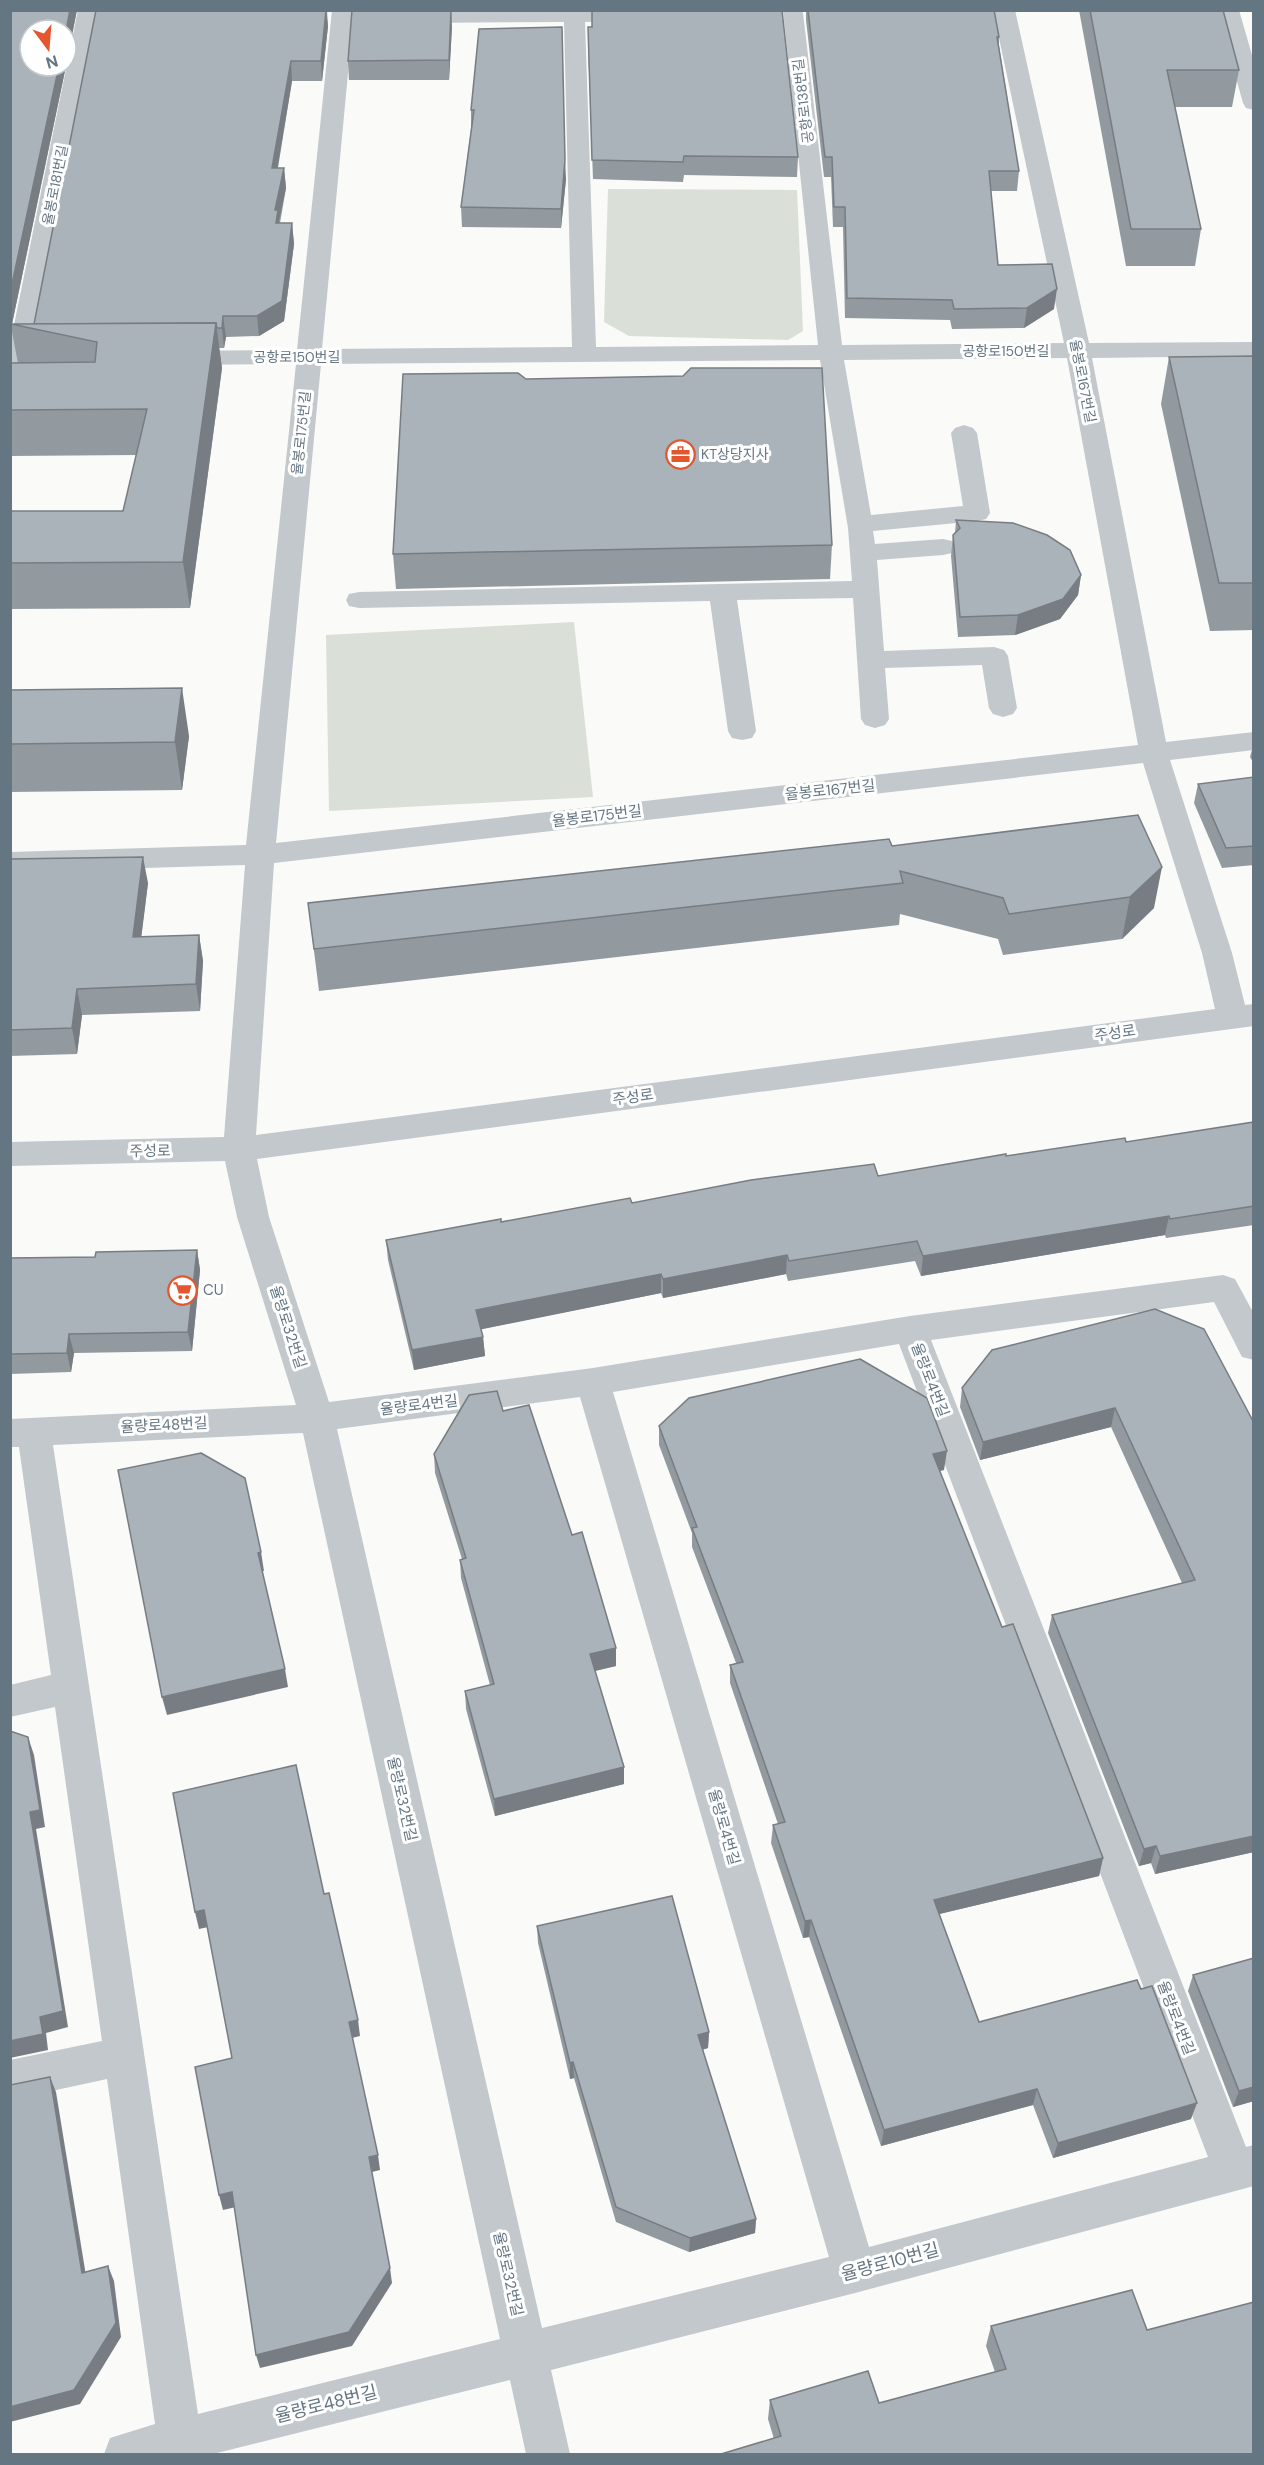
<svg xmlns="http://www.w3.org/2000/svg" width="1264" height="2465" font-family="'DM Sans','Noto Sans KR',sans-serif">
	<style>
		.green { fill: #dadfd7 }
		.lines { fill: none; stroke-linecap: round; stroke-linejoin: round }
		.minor { fill: #c3c8cc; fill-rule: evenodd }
		.wall { fill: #929a9f }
		.shaded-wall { fill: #777d82 }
		.building { fill: #aab3b9; stroke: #777d82; stroke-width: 1.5 }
		.labels { text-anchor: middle; stroke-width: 6; stroke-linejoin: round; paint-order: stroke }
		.far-street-label { font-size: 14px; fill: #657683; stroke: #fff }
		.far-poi-label { font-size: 14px; fill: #657683; stroke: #fff; text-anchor: start }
		.street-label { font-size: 15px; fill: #657683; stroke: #fff }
		.poi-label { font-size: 15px; fill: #657683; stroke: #fff; text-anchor: start }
		.near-street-label { font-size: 18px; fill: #657683; stroke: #fff }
	</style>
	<rect width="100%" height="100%" fill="#fafaf8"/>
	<g class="green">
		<path d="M608 189 797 190 803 331 788 340 629 336 604 322Z"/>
		<path d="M574 622 593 797 329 811 326 635Z"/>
	</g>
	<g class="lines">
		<g class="minor">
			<path d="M78 10H100L34 352 70 354 73 359 70 364 10 367V345Z"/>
			<path d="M332 10H354L322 349 572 347 564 22 408 23 400 22 397 17 400 12 419 10H643L646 15 643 20 635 21 585 22 596 347 818 345 783 10H801L803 13 842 345 1064 343 993 10H1015L1089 343 1254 342V356L1092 358 1166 742 1254 732V750L1170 760 1232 953 1245 1005 1254 1004V1026L257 1159 269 1217 329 1402 593 1368 910 1316 1223 1275 1235 1279 1254 1314V1360L1242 1357 1214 1302 931 1340 1246 2147 1254 2145V2186L855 2293 551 2370 570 2454H526L510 2380 213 2454H104L110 2438 155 2424 107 2079 10 2100V2060L102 2041 55 1707 10 1717V1685L51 1675 19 1447H10V1419L296 1405 237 1217 225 1161 10 1166V1142L224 1137 245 865 10 872V852L246 845 296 364 175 365 166 363 163 358 166 353 175 351 297 350ZM1067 358 1138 745 276 843 321 364 820 360 848 528 852 581 359 592 349 594 346 600 349 606 359 608 710 601 728 731 732 738 742 740 752 738 756 731 737 600 853 598 861 719 865 725 875 728 885 725 889 719 885 668 982 665 989 708 993 714 1003 717 1013 714 1017 708 1008 656 1004 650 994 647 884 651 877 560 943 555 952 553 956 547 952 541 943 539 875 544 873 531 977 521 986 519 990 513 977 433 973 428 964 425 955 428 951 433 963 506 871 515 844 360ZM1143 763 1202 953 1215 1009 256 1135 274 863ZM899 1344 1208 2157 869 2247 613 1392ZM580 1397 829 2257 542 2328 337 1429ZM303 1433 500 2339 198 2414 53 1445Z"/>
			<path d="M1217 10H1239L1254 62V110L1246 108 1243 103Z"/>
		</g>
	</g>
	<g class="wall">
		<path d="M10 10H77L66 65V30L30 66H66L12 324H34L96 10H327L328 26 322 81H292L278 168H284L286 188 280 223H292L294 244 284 321 259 336 226 337 224 348H219L222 368 190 608 10 609V511H123L136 455 10 456V363H18L11 327 10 332Z"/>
		<path d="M806 10H994L999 37V46L1019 171 1017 191H991L998 265 1054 309 1024 328 952 329 950 320 845 318 843 227H833L831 177H824L806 20Z"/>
		<path d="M1079 10H1223L1239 70 1232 107H1174L1201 229 1195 266H1126Z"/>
		<path d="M452 26 449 80H349L348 61Z"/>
		<path d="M592 27 798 157 797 177 684 175 683 182 593 179 588 46Z"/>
		<path d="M479 29 566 179 561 228 462 227 461 207 471 129V110Z"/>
		<path d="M1254 356V630L1210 631 1161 404 1169 357Z"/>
		<path d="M526 379 832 545 830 579 396 589 393 554Z"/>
		<path d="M956 520 1081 575 1078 595 1060 619 1015 635 958 637 951 556 953 535 955 534Z"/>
		<path d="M10 690 189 736 182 790 10 792Z"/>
		<path d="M1254 742V764L1250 757Z"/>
		<path d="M1254 777V865L1222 868 1194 803 1198 784Z"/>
		<path d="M1138 815 1154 908 1122 939 1003 955 998 939 900 914 899 925 319 991 308 903 892 846Z"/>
		<path d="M10 859 148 883 141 937 199 935 203 961 200 1011 82 1015 77 1054 10 1056Z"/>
		<path d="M1254 1122V1225L1166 1238 1165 1235 921 1276 915 1261 788 1281 786 1274 663 1298 661 1293 481 1329 483 1337 485 1356 414 1370 388 1260 386 1240 632 1203 878 1176 1006 1156 1126 1142Z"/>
		<path d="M197 1250 200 1270 192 1351 74 1353 71 1372 10 1374V1258L95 1257Z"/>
		<path d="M1155 1309 1254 1852 1155 1874 1151 1863 1139 1866 1048 1633 1052 1615 1182 1583 1111 1427 980 1460 960 1407 962 1388Z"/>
		<path d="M503 1411 572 1535 616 1666 595 1671 624 1784 495 1816 466 1709 465 1691 490 1685 461 1578 460 1560 462 1559 435 1473 434 1454Z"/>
		<path d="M659 1426 944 1470 939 1471 1002 1627 1103 1858 1099 1876 939 1914 979 2022 1191 2119 1053 2158 1033 2105 881 2146 809 1937 803 1938 771 1843 773 1825 778 1824 730 1683V1665L736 1663 692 1547V1533L659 1445Z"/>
		<path d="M537 1926 709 2032 708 2048 702 2050 756 2219 755 2233 689 2252 616 2222 574 2078 570 2079 538 1943Z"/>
		<path d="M1254 1958V2101L1233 2107 1188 1991 1193 1975Z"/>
		<path d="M991 2326 1147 2330 774 2439 768 2419 770 2400 879 2403 995 2372 986 2346Z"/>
	</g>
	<g class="shaded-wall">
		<path d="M70 10H77L66 65V31Z"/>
		<path d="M326 10 328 26 322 81 321 61Z"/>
		<path d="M452 10V26L449 80V60Z"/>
		<path d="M291 61 292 81 274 188 272 168Z"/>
		<path d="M59 66H66L12 324H11L10 332V293Z"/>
		<path d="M565 159 566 179 561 228V209Z"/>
		<path d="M284 168 286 188 279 221 280 230 276 223 275 210Z"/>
		<path d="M292 223 294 244 284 321 259 336 257 316Z"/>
		<path d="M1057 289 1054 309 1024 328 1027 308Z"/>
		<path d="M223 316 226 337 224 348 222 328Z"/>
		<path d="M216 323 222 368 190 608 183 562Z"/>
		<path d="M1081 575 1078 595 1060 619 1015 635 1018 615Z"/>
		<path d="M182 688 189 736 182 790 175 742Z"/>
		<path d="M143 857 148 883 138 964 133 937Z"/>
		<path d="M1162 867 1154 908 1122 939 1130 897Z"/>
		<path d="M199 935 203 961 200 1011 196 984Z"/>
		<path d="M77 989 82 1015 77 1054 72 1028Z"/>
		<path d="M1169 1216 1165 1235 921 1276 923 1256Z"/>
		<path d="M197 1250 200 1270 192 1351 188 1332Z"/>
		<path d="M787 1255 786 1274 663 1298V1279Z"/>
		<path d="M661 1274V1293L478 1330 476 1310Z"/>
		<path d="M69 1334 74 1353 71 1372 67 1353Z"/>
		<path d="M483 1337 485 1356 414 1370 412 1350Z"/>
		<path d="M1115 1408 1111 1427 980 1460 983 1442Z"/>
		<path d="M947 1451 944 1470 930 1473 933 1454Z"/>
		<path d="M261 1552 264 1571H261L258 1553Z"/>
		<path d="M616 1648V1666L590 1672V1654Z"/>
		<path d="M285 1669 288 1687 167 1715 162 1697Z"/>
		<path d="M28 1737 34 1755 45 1827 36 1829 68 2027 46 2033 48 2050 10 2058V2041L40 2017 30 1812Z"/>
		<path d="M624 1767V1784L495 1816 494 1799Z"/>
		<path d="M1254 1836V1852L1155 1874 1160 1856Z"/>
		<path d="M1156 1846 1151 1863 1139 1866 1144 1849Z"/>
		<path d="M1103 1858 1099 1876 931 1916 934 1900Z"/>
		<path d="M204 1910 208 1927 199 1929 195 1912Z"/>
		<path d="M811 1920 809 1937 803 1938 805 1921Z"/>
		<path d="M358 2020 360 2036 352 2038 349 2022Z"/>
		<path d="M709 2032 708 2048 697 2051 698 2035Z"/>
		<path d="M573 2062 574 2078 570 2079V2063Z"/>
		<path d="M50 2077 56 2092 88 2288 82 2273Z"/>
		<path d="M1254 2087V2101L1233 2107 1239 2091Z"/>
		<path d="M1037 2089 1033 2105 881 2146 884 2130Z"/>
		<path d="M1197 2103 1191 2119 1053 2158 1058 2143Z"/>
		<path d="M378 2155 380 2170 372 2172 369 2157Z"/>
		<path d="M232 2192 236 2207 223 2210 219 2195Z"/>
		<path d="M756 2219 755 2233 689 2252 690 2238Z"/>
		<path d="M108 2266 114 2281 121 2337 80 2404 10 2422V2407Z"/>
		<path d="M390 2268 392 2283 352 2346 260 2368 256 2355Z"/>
	</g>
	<g class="building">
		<path d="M10 10H70L66 31V30H30V66H59L10 293Z"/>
		<path d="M96 10H326L321 61H291L272 168H284L275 210H278L276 223H292L282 301 257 316H223L222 328H217L216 323 34 324Z"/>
		<path d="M352 10H451L449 60 348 61Z"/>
		<path d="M592 10H782L798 157 684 156 683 162 592 160 588 27H592Z"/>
		<path d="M808 10H994L999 37H997L1019 171H989L998 265 1052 264 1057 289 1027 308 954 309 952 300 847 298 845 207H834L832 157H825Z"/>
		<path d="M1090 10H1223L1239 70H1167L1201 229H1131Z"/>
		<path d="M562 27 565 159 561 209 461 207 474 110H471L479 29Z"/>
		<path d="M216 323 183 562 10 563V511H123L147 409 10 410V363L95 362 97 342 11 324Z"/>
		<path d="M1254 356V583H1219L1169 357Z"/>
		<path d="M691 368H822L832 545 393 554 403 374 518 373 526 379 683 376Z"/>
		<path d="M956 520 1013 523 1047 535 1070 550 1081 575 1063 599 1018 615 960 617 953 535 960 528Z"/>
		<path d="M182 688 175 742 10 744V690Z"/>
		<path d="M1254 777V846L1226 848 1198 784Z"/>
		<path d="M1138 815 1162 867 1130 897 1009 914 1003 898 900 871 903 883 314 949 308 903 889 839 892 846Z"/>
		<path d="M143 857 133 937 199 935 196 984 77 989 72 1028 10 1030V859Z"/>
		<path d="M1254 1122V1206L1170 1219 1169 1216 923 1256 917 1241 789 1261 787 1255 663 1279 661 1274 476 1310 483 1337 412 1350 386 1240 501 1219V1222L630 1198 632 1203 751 1180 874 1164 878 1176 1006 1154V1156L1125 1138 1126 1142Z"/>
		<path d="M197 1250 188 1332 69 1334 67 1353 10 1354V1258L95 1257 96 1252Z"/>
		<path d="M1155 1309 1204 1329 1254 1423V1836L1160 1856 1156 1846 1144 1849 1052 1615 1195 1580 1115 1408 983 1442 962 1388 992 1350Z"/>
		<path d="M860 1359 927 1398 947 1451 933 1454 1002 1627 1013 1624 1103 1858 934 1900 979 2022 1137 1980 1141 1989 1152 1986 1197 2103 1058 2143 1037 2089 884 2130 811 1920 805 1921 773 1825 785 1822 730 1665 743 1662 692 1528 697 1527 659 1426 689 1398Z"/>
		<path d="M497 1391 503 1411 529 1405 572 1535 582 1532 616 1648 590 1654 624 1767 494 1799 465 1691 494 1684 460 1560 466 1558 434 1454 469 1395Z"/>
		<path d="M201 1453 245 1478 261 1552 258 1553 285 1669 162 1697 118 1470Z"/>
		<path d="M10 1731 28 1737 40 1810 30 1812 63 2011 40 2017 43 2034 10 2041Z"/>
		<path d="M296 1765 324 1894 329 1893 358 2020 349 2022 378 2155 369 2157 390 2268 349 2332 256 2355 232 2192 219 2195 195 2067 232 2058 204 1910 195 1912 173 1793Z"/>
		<path d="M672 1896 709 2032 698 2035 756 2219 690 2238 616 2207 573 2062 570 2063 537 1926Z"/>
		<path d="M1254 1958V2087L1239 2091 1193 1975Z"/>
		<path d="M50 2077 82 2273 108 2266 116 2323 74 2390 10 2407V2085Z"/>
		<path d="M1132 2290 1147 2330 1254 2302V2454H721L781 2436 770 2400 868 2371 879 2403 1006 2369 991 2326Z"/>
	</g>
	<defs>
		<symbol id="office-ring" viewBox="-11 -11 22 22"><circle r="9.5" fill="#fff" stroke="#e4572e" stroke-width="1.5"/><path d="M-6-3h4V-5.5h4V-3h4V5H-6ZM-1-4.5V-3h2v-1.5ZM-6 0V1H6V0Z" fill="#e4572e"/></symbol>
		<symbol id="supermarket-ring" viewBox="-11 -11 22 22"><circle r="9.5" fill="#fff" stroke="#e4572e" stroke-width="1.5"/><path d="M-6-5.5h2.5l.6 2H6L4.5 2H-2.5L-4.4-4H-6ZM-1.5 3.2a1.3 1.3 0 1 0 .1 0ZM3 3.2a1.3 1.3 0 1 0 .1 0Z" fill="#e4572e"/></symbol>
	</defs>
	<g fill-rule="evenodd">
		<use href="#office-ring" x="664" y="438" width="33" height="33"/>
		<use href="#supermarket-ring" x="166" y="1274" width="33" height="33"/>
	</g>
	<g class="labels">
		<g class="far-street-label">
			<text transform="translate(803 101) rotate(-97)" y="5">공항로138번길</text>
			<text transform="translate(55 185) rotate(-79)" y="5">율봉로181번길</text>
			<text x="1006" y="356">공항로150번길</text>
			<text x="297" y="362">공항로150번길</text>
			<text transform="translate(1083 381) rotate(79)" y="5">율봉로167번길</text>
			<text transform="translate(301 433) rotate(-84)" y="5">율봉로175번길</text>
		</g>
		<g class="far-poi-label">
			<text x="701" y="459">KT상당지사</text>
		</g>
		<g class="street-label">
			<text transform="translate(830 790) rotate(-6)" y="5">율봉로167번길</text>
			<text transform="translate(597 816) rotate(-7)" y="5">율봉로175번길</text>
			<text transform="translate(1115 1033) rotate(-8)" y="5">주성로</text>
			<text transform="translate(633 1097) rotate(-8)" y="5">주성로</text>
			<text transform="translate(150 1151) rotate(-1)" y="5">주성로</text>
			<text transform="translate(288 1327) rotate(72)" y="5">율량로32번길</text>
			<text transform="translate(930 1380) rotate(69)" y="5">율량로4번길</text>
			<text transform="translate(419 1405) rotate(-7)" y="5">율량로4번길</text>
			<text transform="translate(164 1425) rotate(-3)" y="5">율량로48번길</text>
			<text transform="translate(402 1799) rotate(77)" y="5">율량로32번길</text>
			<text transform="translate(724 1827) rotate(74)" y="5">율량로4번길</text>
			<text transform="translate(1176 2018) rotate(69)" y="5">율량로4번길</text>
			<text transform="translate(508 2274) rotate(77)" y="5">율량로32번길</text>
		</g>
		<g class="poi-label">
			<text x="203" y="1295">CU</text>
		</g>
		<g class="near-street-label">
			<text transform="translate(890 2262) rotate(-15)" y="6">율량로10번길</text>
			<text transform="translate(326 2404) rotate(-14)" y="6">율량로48번길</text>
		</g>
	</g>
	<rect width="1264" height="2465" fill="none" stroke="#657683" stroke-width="24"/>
	<g transform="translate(48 48) rotate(164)"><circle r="28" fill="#ffffff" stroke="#c1c8cd" stroke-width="1.5"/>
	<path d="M0-4.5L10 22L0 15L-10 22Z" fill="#e4572e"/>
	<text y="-9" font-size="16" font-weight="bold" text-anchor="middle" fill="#657683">N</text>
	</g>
</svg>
